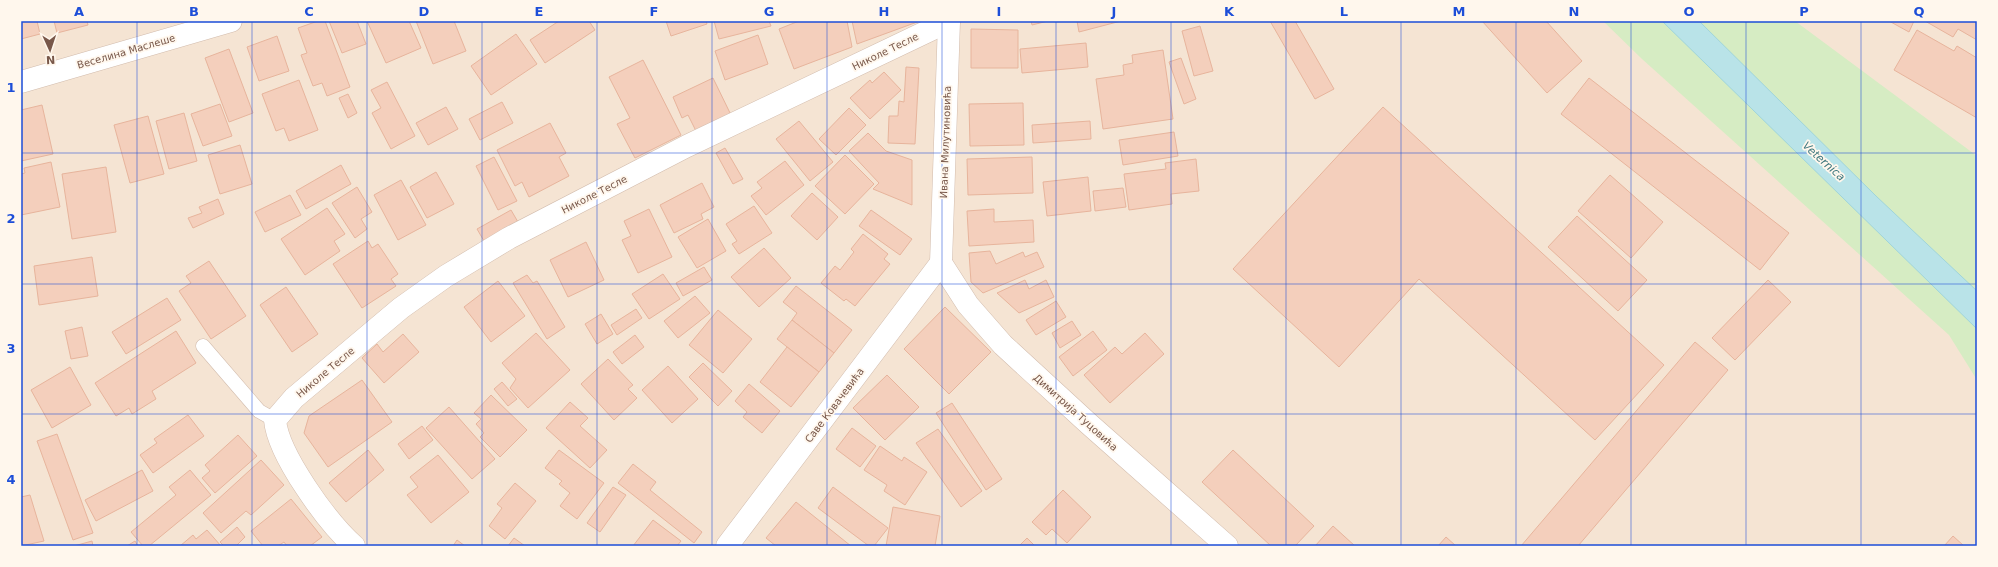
<svg xmlns="http://www.w3.org/2000/svg" width="1998" height="567" font-family="'DejaVu Sans',sans-serif">
	<style>
		.residential { fill: #f5e4d3 }
		.green { fill: #d6ecc3 }
		.water { fill: #b9e3e8; stroke: #9fd4da }
		.building { fill: #f4cfbc; stroke: #e7b49c }
		.lines { fill: none; stroke-linecap: round; stroke-linejoin: round }
		.service-casing { stroke: #d2bcad; stroke-width: 15 }
		.minor-casing { stroke: #d2bcad; stroke-width: 23 }
		.service { stroke: #fff; stroke-width: 14 }
		.minor { stroke: #fff; stroke-width: 22 }
		.grid { fill: none; stroke: #1d4ed8; stroke-width: 1; stroke-opacity: 0.55 }
		.labels { text-anchor: middle; stroke-width: 3.5; stroke-linejoin: round; paint-order: stroke }
		.street-label { font-size: 10px; fill: #785749; stroke: #fff7ed }
		.water-label { font-size: 11px; font-style: italic; fill: #3c767d; stroke: #fff7ed }
		.neatline { fill: none; stroke: #1d4ed8; stroke-width: 1.5 }
		.grid-label { font-size: 13px; text-anchor: middle; font-weight: bold; fill: #1d4ed8 }
	</style>
	<rect width="100%" height="100%" fill="#fdf3e5"/>
	<rect class="residential" x="21" y="21" width="1956" height="525"/>
	<path class="green" d="M1603 21H1795L1977 156V380L1949 335 1642 59Z"/>
	<path class="water" d="M1662 21H1699L1876 196 1977 291V329Z"/>
	<g class="building">
		<path d="M21 21H37L40 34 21 39Z"/>
		<path d="M54 21H87L88 25 57 33Z"/>
		<path d="M318 21H325L350 87 327 96 322 83 313 86 301 55 307 53 298 28Z"/>
		<path d="M329 21H357L366 44 342 53Z"/>
		<path d="M367 21H409L421 48 386 63Z"/>
		<path d="M416 21H454L466 51 433 64Z"/>
		<path d="M559 21H589L595 30 545 63 530 40Z"/>
		<path d="M666 21H706L707 24 671 36Z"/>
		<path d="M714 21H769L771 26 719 39Z"/>
		<path d="M799 21H847L852 47 794 69 779 29Z"/>
		<path d="M852 21H920L857 44Z"/>
		<path d="M1031 21H1048L1032 25Z"/>
		<path d="M1077 21H1121L1079 32Z"/>
		<path d="M1270 21H1295L1334 89 1315 99Z"/>
		<path d="M1482 21H1546L1582 61 1547 93Z"/>
		<path d="M1889 21H1914L1909 32Z"/>
		<path d="M1925 21H1977V40L1958 29 1953 37Z"/>
		<path d="M1200 26 1213 71 1194 76 1182 31Z"/>
		<path d="M971 29 1018 30V68H971Z"/>
		<path d="M1917 30 1954 51 1957 46 1977 58V118L1894 70Z"/>
		<path d="M516 34 537 64 491 95 471 66Z"/>
		<path d="M758 35 768 64 725 80 715 51Z"/>
		<path d="M277 36 289 71 259 81 247 47Z"/>
		<path d="M1086 43 1088 67 1022 73 1020 49Z"/>
		<path d="M229 49 253 113 229 122 205 58Z"/>
		<path d="M1163 50 1173 119 1103 129 1096 79 1124 75 1123 65 1133 63 1132 55Z"/>
		<path d="M1181 58 1196 99 1184 104 1169 62Z"/>
		<path d="M643 60 681 135 635 158 617 124 630 118 609 77Z"/>
		<path d="M906 67 919 68 915 144 888 143 889 116H898L899 101 904 102Z"/>
		<path d="M884 72 901 90 870 119 850 98 870 80 872 83Z"/>
		<path d="M713 78 731 115 696 131 688 115 682 118 673 97Z"/>
		<path d="M1589 78 1789 233 1760 270 1561 114Z"/>
		<path d="M299 80 318 130 289 141 284 128 276 131 262 94Z"/>
		<path d="M387 82 415 136 391 149 372 113 381 108 371 90Z"/>
		<path d="M348 94 357 113 348 118 339 98Z"/>
		<path d="M502 102 513 123 480 140 469 119Z"/>
		<path d="M1023 103 1024 145 970 146 969 104Z"/>
		<path d="M220 104 232 136 203 146 191 114Z"/>
		<path d="M42 105 53 154 21 161V110Z"/>
		<path d="M446 107 458 129 428 145 416 123Z"/>
		<path d="M1383 107 1664 365 1595 440 1419 279 1339 367 1233 269Z"/>
		<path d="M849 108 866 125 836 155 819 139Z"/>
		<path d="M184 113 197 161 169 169 156 121Z"/>
		<path d="M148 116 164 174 130 183 114 125Z"/>
		<path d="M799 121 833 162 810 181 776 139Z"/>
		<path d="M1090 121 1091 139 1033 143 1032 125Z"/>
		<path d="M550 123 566 153 559 157 569 176 529 197 522 182 515 186 497 150Z"/>
		<path d="M1174 132 1178 156 1123 165 1119 140Z"/>
		<path d="M868 133 886 151 912 160V205L873 189 879 183 849 151Z"/>
		<path d="M240 145 252 184 220 194 208 155Z"/>
		<path d="M725 148 743 179 733 184 716 153Z"/>
		<path d="M845 155 874 184 845 214 815 186Z"/>
		<path d="M494 157 517 201 498 210 476 166Z"/>
		<path d="M1032 157 1033 193 968 195 967 159Z"/>
		<path d="M1196 159 1199 191 1171 194 1172 204 1129 210 1124 174 1166 169 1165 163Z"/>
		<path d="M785 161 804 185 766 215 751 196 762 188 757 182Z"/>
		<path d="M51 162 60 207 21 215V174L25 173 24 168Z"/>
		<path d="M341 165 351 184 306 209 296 191Z"/>
		<path d="M106 167 116 232 72 239 62 174Z"/>
		<path d="M436 172 454 204 427 218 410 187Z"/>
		<path d="M1610 175 1663 222 1631 258 1578 211Z"/>
		<path d="M1088 177 1091 211 1047 216 1043 182Z"/>
		<path d="M401 180 426 225 398 240 374 195Z"/>
		<path d="M702 183 714 207 701 214 703 219 674 233 660 205Z"/>
		<path d="M357 187 372 212 361 219 367 229 355 238 332 203Z"/>
		<path d="M1123 188 1126 207 1095 211 1093 191Z"/>
		<path d="M812 193 838 217 817 240 791 216Z"/>
		<path d="M290 195 301 215 265 232 255 212Z"/>
		<path d="M218 199 224 214 193 228 188 218 202 213 199 207Z"/>
		<path d="M754 206 772 233 739 254 732 244 737 241 726 224Z"/>
		<path d="M327 208 345 234 334 241 340 251 305 275 281 239Z"/>
		<path d="M649 209 672 257 638 273 622 240 631 236 624 221Z"/>
		<path d="M994 209V222L1033 220 1034 242 969 246 967 211Z"/>
		<path d="M511 210 518 222 484 241 477 229Z"/>
		<path d="M871 210 912 239 900 255 859 226Z"/>
		<path d="M1577 216 1647 280 1618 311 1548 247Z"/>
		<path d="M708 219 726 251 697 268 678 237Z"/>
		<path d="M863 234 888 254 884 259 890 264 855 306 846 299 844 301 821 283 835 266 840 270 854 252 851 249Z"/>
		<path d="M368 241 372 248 378 244 398 274 391 279 396 286 362 308 333 264Z"/>
		<path d="M586 242 604 280 568 297 550 260Z"/>
		<path d="M764 248 791 278 759 307 731 277Z"/>
		<path d="M990 251 996 264 1023 252 1025 257 1037 252 1044 267 983 293 971 282 969 253Z"/>
		<path d="M92 257 98 296 39 305 34 266Z"/>
		<path d="M209 261 246 316 211 339 179 291 191 283 186 276Z"/>
		<path d="M704 267 712 280 683 296 676 283Z"/>
		<path d="M663 274 680 299 649 319 632 294Z"/>
		<path d="M527 275 533 283 537 281 565 327 547 339 513 283Z"/>
		<path d="M1025 280 1029 289 1046 280 1054 297 1019 313 997 293Z"/>
		<path d="M1768 280 1791 302 1735 360 1712 338Z"/>
		<path d="M498 281 525 316 491 342 464 307Z"/>
		<path d="M796 286 852 330 834 353 792 320 797 313 783 302Z"/>
		<path d="M286 287 318 334 292 352 260 305Z"/>
		<path d="M695 296 710 313 678 338 664 321Z"/>
		<path d="M167 298 181 320 126 354 112 332Z"/>
		<path d="M1056 301 1066 317 1036 335 1026 320Z"/>
		<path d="M945 307 991 352 949 394 904 349Z"/>
		<path d="M636 309 642 318 617 335 611 325Z"/>
		<path d="M718 310 752 339 723 373 689 345Z"/>
		<path d="M601 314 613 334 597 344 585 324Z"/>
		<path d="M792 320 834 353 819 372 777 339Z"/>
		<path d="M1072 321 1081 335 1060 348 1052 333Z"/>
		<path d="M82 327 88 356 71 359 65 331Z"/>
		<path d="M176 331 196 363 152 391 156 399 132 414 129 408 116 416 95 383Z"/>
		<path d="M1093 331 1107 350 1073 376 1059 357Z"/>
		<path d="M536 333 570 370 528 408 510 388 516 379 502 363Z"/>
		<path d="M1145 333 1164 354 1110 403 1084 375 1115 347 1122 354Z"/>
		<path d="M403 334 419 352 384 383 362 358 377 344 383 352Z"/>
		<path d="M635 335 644 347 622 364 613 352Z"/>
		<path d="M1695 342 1728 370 1578 546H1521Z"/>
		<path d="M787 347 819 372 791 407 760 382Z"/>
		<path d="M608 359 633 385 628 389 637 398 614 420 581 384Z"/>
		<path d="M703 363 732 391 718 406 689 377Z"/>
		<path d="M668 366 698 399 672 423 642 390Z"/>
		<path d="M70 367 91 405 52 428 31 390Z"/>
		<path d="M887 375 919 407 885 440 853 408Z"/>
		<path d="M362 380 392 422 328 467 304 433 309 416Z"/>
		<path d="M502 382 517 399 508 406 494 389Z"/>
		<path d="M749 384 780 411 762 433 743 417 747 412 735 401Z"/>
		<path d="M491 395 527 430 500 457 480 437 484 433 476 424 481 419 474 413Z"/>
		<path d="M570 402 588 418 580 426 607 450 590 468 546 428Z"/>
		<path d="M952 403 1002 479 986 490 936 413Z"/>
		<path d="M449 407 495 459 472 479 426 428Z"/>
		<path d="M188 415 204 436 153 473 140 455 157 443 154 439Z"/>
		<path d="M422 426 433 440 409 459 398 444Z"/>
		<path d="M852 428 876 446 860 467 836 449Z"/>
		<path d="M938 429 982 491 961 507 916 443Z"/>
		<path d="M57 434 93 533 73 540 37 441Z"/>
		<path d="M238 435 257 456 215 493 202 478 210 471 205 465Z"/>
		<path d="M880 446 902 461 904 457 927 472 905 505 884 491 887 485 864 470Z"/>
		<path d="M368 450 384 470 346 502 329 483Z"/>
		<path d="M559 450 604 483 577 519 560 506 570 493 559 484 562 481 545 468Z"/>
		<path d="M1233 450 1314 526 1295 546H1271L1202 482Z"/>
		<path d="M438 455 469 492 431 523 407 495 418 487 410 477Z"/>
		<path d="M261 460 284 485 251 515 246 511 221 533 203 513Z"/>
		<path d="M633 464 656 482 650 490 702 532 694 543 618 483Z"/>
		<path d="M142 470 153 491 96 521 85 500Z"/>
		<path d="M190 470 211 495 149 546H143L131 532 176 495 169 487Z"/>
		<path d="M515 483 536 501 505 539 489 526 502 508 497 504Z"/>
		<path d="M613 487 626 495 600 532 587 523Z"/>
		<path d="M833 487 888 528 874 546H869L818 508Z"/>
		<path d="M1063 490 1091 517 1067 543 1052 529 1046 535 1032 522Z"/>
		<path d="M30 495 44 541 21 546V497Z"/>
		<path d="M291 499 322 537 310 546H287L284 542 278 546H263L251 531Z"/>
		<path d="M796 502 851 546H776L766 538Z"/>
		<path d="M893 507 940 516 935 546H886Z"/>
		<path d="M653 520 681 541 677 546H633Z"/>
		<path d="M1333 526 1355 546H1315Z"/>
		<path d="M237 527 245 537 236 546H224L220 542Z"/>
		<path d="M207 530 221 546H180L193 535 196 539Z"/>
		<path d="M1953 536 1964 546H1944Z"/>
		<path d="M1446 537 1456 546H1438Z"/>
		<path d="M514 538 525 546H508Z"/>
		<path d="M1027 538 1035 546H1019Z"/>
		<path d="M457 540 465 546H453Z"/>
		<path d="M92 541 93 546H74Z"/>
		<path d="M135 541 138 546H127Z"/>
	</g>
	<g class="lines">
		<defs>
			<path id="service" d="M203 346 259 411 275 420"/>
			<g id="minor">
				<path d="M21 82 231 21"/>
				<path d="M941 263 968 305 1003 345 1089 424 1227 546"/>
				<path d="M941 263 949 21"/>
				<path d="M354 546C328 523 278 455 275 420L294 398 401 308 446 276 509 238 687 146 949 21"/>
				<path d="M727 546 941 263"/>
			</g>
		</defs>
		<use href="#service" class="service-casing"/>
		<use href="#minor" class="minor-casing"/>
		<use href="#service" class="service"/>
		<use href="#minor" class="minor"/>
	</g>
	<path class="grid" d="M137 21V546M252 21V546M367 21V546M482 21V546M597 21V546M712 21V546M827 21V546M942 21V546M1056 21V546M1171 21V546M1286 21V546M1401 21V546M1516 21V546M1631 21V546M1746 21V546M1861 21V546M21 153H1977M21 284H1977M21 414H1977"/>
	<g class="labels">
		<g class="street-label">
			<text transform="translate(126 51) rotate(-16)" y="4">Веселина Маслеше</text>
			<text transform="translate(885 51) rotate(-26)" y="4">Николе Тесле</text>
			<text transform="translate(945 142) rotate(-88)" y="4">Ивана Милутиновића</text>
			<text transform="translate(594 194) rotate(-27)" y="4">Николе Тесле</text>
			<text transform="translate(325 372) rotate(-40)" y="4">Николе Тесле</text>
			<text transform="translate(834 405) rotate(-53)" y="4">Саве Ковачевића</text>
			<text transform="translate(1076 412) rotate(42)" y="4">Димитрија Туцовића</text>
		</g>
		<g class="water-label">
			<text transform="translate(1824 161) rotate(42)" y="4">Veternica</text>
		</g>
	</g>
	<rect width="1998" height="567" fill="none" stroke="#fff7ed" stroke-width="44"/>
	<g transform="translate(50 50) rotate(177)" stroke="#fff7ed" stroke-width="3" paint-order="stroke">
	<path d="M0-3L7 15L0 10L-7 15Z" fill="#785749"/>
	<text y="-6" font-size="11" font-weight="bold" text-anchor="middle" fill="#785749">N</text>
	</g>
	<rect x="22" y="22" width="1954" height="523" class="neatline"/>
	<g class="grid-label">
		<text x="79" y="16">A</text>
		<text x="194" y="16">B</text>
		<text x="309" y="16">C</text>
		<text x="424" y="16">D</text>
		<text x="539" y="16">E</text>
		<text x="654" y="16">F</text>
		<text x="769" y="16">G</text>
		<text x="884" y="16">H</text>
		<text x="999" y="16">I</text>
		<text x="1114" y="16">J</text>
		<text x="1229" y="16">K</text>
		<text x="1344" y="16">L</text>
		<text x="1459" y="16">M</text>
		<text x="1574" y="16">N</text>
		<text x="1689" y="16">O</text>
		<text x="1804" y="16">P</text>
		<text x="1919" y="16">Q</text>
		<text x="11" y="92">1</text>
		<text x="11" y="223">2</text>
		<text x="11" y="353">3</text>
		<text x="11" y="484">4</text>
	</g>
</svg>
